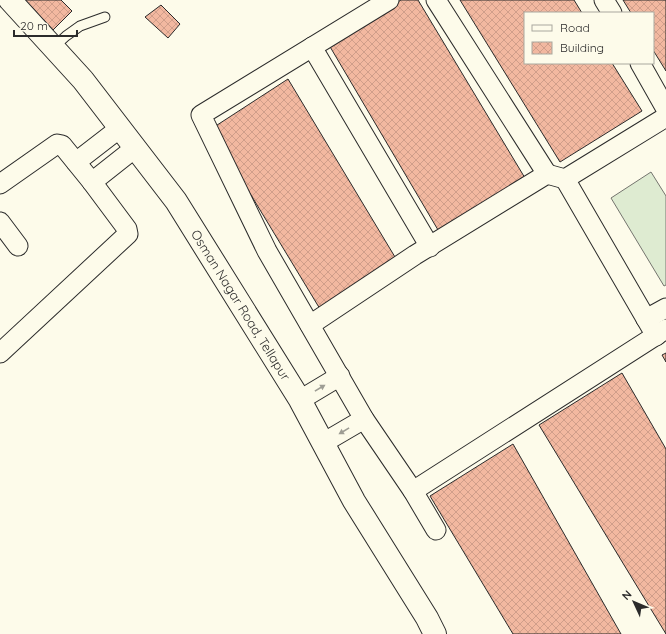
<svg xmlns="http://www.w3.org/2000/svg" width="666" height="634" font-family="Quicksand,sans-serif">
	<style>
		.pitch { fill: #deebd1; stroke: #74746e }
		.building { fill: url(#building-cross-hatch); stroke: #2b2b2b }
		.lines { fill: none; stroke-linecap: round; stroke-linejoin: round }
		.service-casing { stroke: #2b2b2b; stroke-width: 11 }
		.minor-casing { stroke: #2b2b2b; stroke-width: 21 }
		.tertiary-casing { stroke: #2b2b2b; stroke-width: 24 }
		.service { stroke: #fdfbea; stroke-width: 9 }
		.minor { stroke: #fdfbea; stroke-width: 19 }
		.tertiary { stroke: #fdfbea; stroke-width: 22 }
		.oneway { fill: #9e9d94 }
		.labels { text-anchor: middle; stroke-width: 3; stroke-linejoin: round; paint-order: stroke }
		.street-label { font-size: 13px; fill: #2b2b2b; stroke: #fdfbea }
	</style>
	<defs>
		<pattern id="building-cross-hatch" width="8" height="8" patternUnits="userSpaceOnUse"><rect width="8" height="8" fill="#f2b8a0"/><path d="M0 0l8 8M0 8l8-8" fill="none" stroke="#d09e8a"/></pattern>
	</defs>
	<rect width="100%" height="100%" fill="#fdfbea"/>
	<path class="pitch" d="M651 172 666 196V285L664 286 611 198Z"/>
	<g class="building">
		<path d="M25 0H61L72 11 53 30Z"/>
		<path d="M401 0H418L528 183 441 235 329 45Z"/>
		<path d="M460 0H574L582 13H525V63H612L642 111 560 162Z"/>
		<path d="M623 0H666V71L653 50V13H631Z"/>
		<path d="M161 5 180 24 168 38 145 17Z"/>
		<path d="M288 79 398 262 320 309 211 129Z"/>
		<path d="M666 353V362L662 355Z"/>
		<path d="M622 373 666 449V634L539 425Z"/>
		<path d="M513 444 621 634H513L430 496Z"/>
	</g>
	<g class="lines">
		<defs>
			<path id="service" d="M54 47 66 36 80 26 105 17"/>
			<g id="minor">
				<path d="M389 0 201 115 267 251 364 419 413 491 436 530"/>
				<path d="M436 0 547 174"/>
				<path d="M604 0 612 13"/>
				<path d="M312 47 430 247"/>
				<path d="M640 63 666 109"/>
				<path d="M76 162 120 128"/>
				<path d="M565 179 656 336"/>
				<path d="M92 182 135 148"/>
				<path d="M0 184 57 144 62 145 92 182 127 229 128 234 0 353"/>
				<path d="M0 222 18 246"/>
				<path d="M646 319 666 308"/>
				<path d="M310 325 415 255 547 174 565 179 666 117"/>
				<path d="M300 400 340 376"/>
				<path d="M323 443 364 419"/>
				<path d="M413 491 666 329"/>
			</g>
			<path id="tertiary" d="M10 0 83 80 176 201 300 400 354 501 427 618 435 634"/>
		</defs>
		<use href="#service" class="service-casing"/>
		<use href="#minor" class="minor-casing"/>
		<use href="#tertiary" class="tertiary-casing"/>
		<use href="#service" class="service"/>
		<use href="#minor" class="minor"/>
		<use href="#tertiary" class="tertiary"/>
	</g>
	<defs><path id="oneway-solid" d="M-6-.8H1V-3.2L6.5 0L1 3.2V.8H-6Z"/></defs>
	<g class="oneway">
		<use href="#oneway-solid" transform="translate(320 388) rotate(-31)"/>
		<use href="#oneway-solid" transform="translate(344 431) rotate(149)"/>
	</g>
	<g class="labels">
		<g class="street-label">
			<text transform="translate(241 305) rotate(58)" y="5">Osman Nagar Road, Tellapur</text>
		</g>
	</g>
	<rect x="524" y="12" width="130" height="52" fill="#fdfbea" stroke="#a9a89e"/>
	<rect x="532" y="25" width="20" height="6" fill="#fdfbea" stroke="#a9a89e"/>
	<text x="560" y="32" font-size="12" fill="#2b2b2b">Road</text>
	<rect x="532" y="42" width="20" height="12" fill="url(#building-cross-hatch)" stroke="#a9a89e"/>
	<text x="560" y="52" font-size="12" fill="#2b2b2b">Building</text>
	<g transform="translate(634 602) rotate(314)" stroke="#fdfbea" stroke-width="3" paint-order="stroke">
	<path d="M0-3L7 15L0 10L-7 15Z" fill="#2b2b2b"/>
	<text y="-6" font-size="11" font-weight="bold" text-anchor="middle" fill="#2b2b2b">N</text>
	</g>
	<path d="M14 30v6h63v-6" fill="none" stroke="#2b2b2b" stroke-width="2"/>
	<text x="20" y="30" font-size="12" fill="#2b2b2b" stroke="#fdfbea" stroke-width="3" paint-order="stroke">20 m</text>
</svg>
